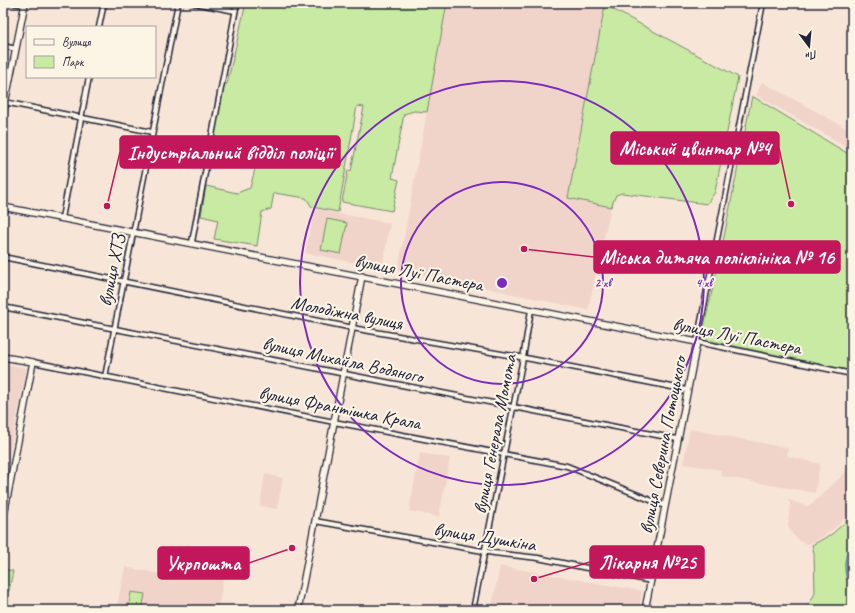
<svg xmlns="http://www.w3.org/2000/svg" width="855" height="613" font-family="Caveat,sans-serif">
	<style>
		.built { fill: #f1d4c9 }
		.green { fill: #c9eaa2; stroke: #76866e }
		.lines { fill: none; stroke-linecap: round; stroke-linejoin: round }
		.stream { stroke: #6292a2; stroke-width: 1.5 }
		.minor-casing { stroke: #22223b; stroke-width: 7 }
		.tertiary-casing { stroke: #22223b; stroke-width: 8 }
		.minor { stroke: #fcf5e5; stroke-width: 4 }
		.tertiary { stroke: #fcf5e5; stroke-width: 5.5 }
		.ring { fill: none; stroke: #7b2cbf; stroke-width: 2 }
		.labels { text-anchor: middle; stroke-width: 4; stroke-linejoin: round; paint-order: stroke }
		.street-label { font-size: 19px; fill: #22223b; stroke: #fcf5e5 }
		.centre { fill: #7b2cbf; stroke: #fcf5e5; stroke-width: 2 }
		.ring-label { font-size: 12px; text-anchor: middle; font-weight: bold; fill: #7b2cbf; stroke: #fcf5e5; stroke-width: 4; stroke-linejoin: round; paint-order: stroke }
		.leader { fill: none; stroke: #c2185b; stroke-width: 1.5 }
		.callout-dot { fill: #c2185b; stroke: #fcf5e5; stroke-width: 1.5 }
		.callout { fill: #c2185b; stroke: #c2185b; stroke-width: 1.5 }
		.callout-label { font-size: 20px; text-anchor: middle; font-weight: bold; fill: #fff }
	</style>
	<rect width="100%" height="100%" fill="#f7e6d8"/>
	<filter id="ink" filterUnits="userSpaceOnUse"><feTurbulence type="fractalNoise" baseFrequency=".025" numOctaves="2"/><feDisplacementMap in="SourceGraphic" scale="8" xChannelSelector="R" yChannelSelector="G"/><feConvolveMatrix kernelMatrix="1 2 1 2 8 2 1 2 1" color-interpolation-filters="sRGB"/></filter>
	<g filter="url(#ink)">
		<g class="built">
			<path d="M447 3H602L605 5 568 197 611 207 588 310 398 269Z"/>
			<path d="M762 82 852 131V150L756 95Z"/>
			<path d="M314 209 390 223 382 268 305 253Z"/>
			<path d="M3 364 27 368 8 460 3 459Z"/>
			<path d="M690 429 788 448 787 456 820 464 815 493 720 476 721 470 683 464Z"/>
			<path d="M420 453 450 458 439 517 409 511Z"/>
			<path d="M852 466V512L835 528 814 542 807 544 800 541 792 534 788 526 790 503 787 499 805 506 811 505Z"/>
			<path d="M265 474 283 478 277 509 260 506Z"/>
			<path d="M500 566 642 591 639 610H491Z"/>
			<path d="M125 567 183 578 185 569 224 576 218 610H116Z"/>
		</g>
		<g class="green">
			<path d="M246 3H447L427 112 414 111 404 114 392 178 399 180 392 211 342 202 348 170 351 171 364 107 357 106 338 212 312 207 306 198 274 193 271 209 262 212 257 246 214 239 218 220 201 216 206 186 237 193 250 188 259 154 212 145 224 84H227Z"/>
			<path d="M605 5 738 77 715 192 707 204 622 193 616 195 611 207 568 198Z"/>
			<path d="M752 96 852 156V371L701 339 721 252Z"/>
			<path d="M327 219 347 223 341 254 321 250Z"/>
			<path d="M852 516V610H806L815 593 814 553 812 545 832 534Z"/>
			<path d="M3 569 13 571 9 591 3 590Z"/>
			<path d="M131 592 145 594 142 610H128Z"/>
		</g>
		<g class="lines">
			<path class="stream" d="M852 546C842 558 843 575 852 587"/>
			<defs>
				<g id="minor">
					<path d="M14 3 24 5"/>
					<path d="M194 3 235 11"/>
					<path d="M763 3 697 342 852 374"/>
					<path d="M99 27 104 3"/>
					<path d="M3 46 16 49"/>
					<path d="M4 102 152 132"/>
					<path d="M62 218 89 77"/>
					<path d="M192 242 237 3"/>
					<path d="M3 257 358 329 531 359 687 390"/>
					<path d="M3 307C228 349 452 397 677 439"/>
					<path d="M33 362 334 422 567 466 665 506"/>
					<path d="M105 377 178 3"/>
					<path d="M315 521 494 553 538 558 651 581"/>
					<path d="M473 610 523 358 531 310"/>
				</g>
				<g id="tertiary">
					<path d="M3 114 25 3"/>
					<path d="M3 207 697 342 645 610"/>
					<path d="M3 357 33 362 3 520"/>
					<path d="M298 610 362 276"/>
				</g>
			</defs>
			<use href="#minor" class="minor-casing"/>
			<use href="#tertiary" class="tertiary-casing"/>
			<use href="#minor" class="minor"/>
			<use href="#tertiary" class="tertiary"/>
		</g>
	</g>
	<g class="ring">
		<circle cx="502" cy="283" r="101"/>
		<circle cx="502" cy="283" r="202"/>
	</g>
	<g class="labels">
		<g class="street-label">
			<text transform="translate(111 270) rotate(-79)" y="7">вулиця ХТЗ</text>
			<text transform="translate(419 272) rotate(11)" y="7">вулиця Луї Пастера</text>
			<text transform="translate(347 312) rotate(11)" y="7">Молодіжна вулиця</text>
			<text transform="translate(737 335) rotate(11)" y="7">вулиця Луї Пастера</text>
			<text transform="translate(343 359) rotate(12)" y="7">вулиця Михайла Водяного</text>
			<text transform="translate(340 407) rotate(11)" y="7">вулиця Франтішка Крала</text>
			<text transform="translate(494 434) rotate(-79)" y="7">вулиця Генерала Момота</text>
			<text transform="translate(662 445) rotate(-79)" y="7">вулиця Северина Потоцького</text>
			<text transform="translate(485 536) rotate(9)" y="7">вулиця Душкіна</text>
		</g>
	</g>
	<circle cx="502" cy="283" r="6" class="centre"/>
	<g class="ring-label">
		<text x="603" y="287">2 хв</text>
		<text x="704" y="287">4 хв</text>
	</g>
	<path class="leader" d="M791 204L779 148M107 206L120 152M524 249L594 257M534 579L590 562M292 548L249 563"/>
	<g class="callout-dot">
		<circle cx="791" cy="204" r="4"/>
		<circle cx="107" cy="206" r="4"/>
		<circle cx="524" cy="249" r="4"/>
		<circle cx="534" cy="579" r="4"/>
		<circle cx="292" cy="548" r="4"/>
	</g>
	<g class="callout">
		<rect x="611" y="132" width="168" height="32" rx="4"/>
		<rect x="120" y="136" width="220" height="32" rx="4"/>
		<rect x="594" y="241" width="246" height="32" rx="4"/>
		<rect x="590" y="546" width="114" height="32" rx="4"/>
		<rect x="158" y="547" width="91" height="32" rx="4"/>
	</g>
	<g class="callout-label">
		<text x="695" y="155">Міський цвинтар №4</text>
		<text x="230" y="159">Індустріальний відділ поліції</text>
		<text x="717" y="264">Міська дитяча поліклініка № 16</text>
		<text x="647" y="569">Лікарня №25</text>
		<text x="203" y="570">Укрпошта</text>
	</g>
	<rect width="855" height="613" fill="none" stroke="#fcf5e5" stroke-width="16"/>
	<rect x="8" y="8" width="839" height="597" fill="none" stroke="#22223b" stroke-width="1.5" filter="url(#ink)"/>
	<rect x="26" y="26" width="130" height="52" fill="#fcf5e5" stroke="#a5a1a1"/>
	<rect x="34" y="39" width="20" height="6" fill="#fcf5e5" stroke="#a5a1a1"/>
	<text x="62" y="46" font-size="12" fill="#22223b">Вулиця</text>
	<rect x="34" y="56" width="20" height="12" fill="#c9eaa2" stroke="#a5a1a1"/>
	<text x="62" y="66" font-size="12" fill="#22223b">Парк</text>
	<g transform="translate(809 46) rotate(164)" stroke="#fcf5e5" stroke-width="3" paint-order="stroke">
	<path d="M0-3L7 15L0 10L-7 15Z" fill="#22223b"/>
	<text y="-6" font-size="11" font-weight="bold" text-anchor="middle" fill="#22223b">Пн</text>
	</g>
</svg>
